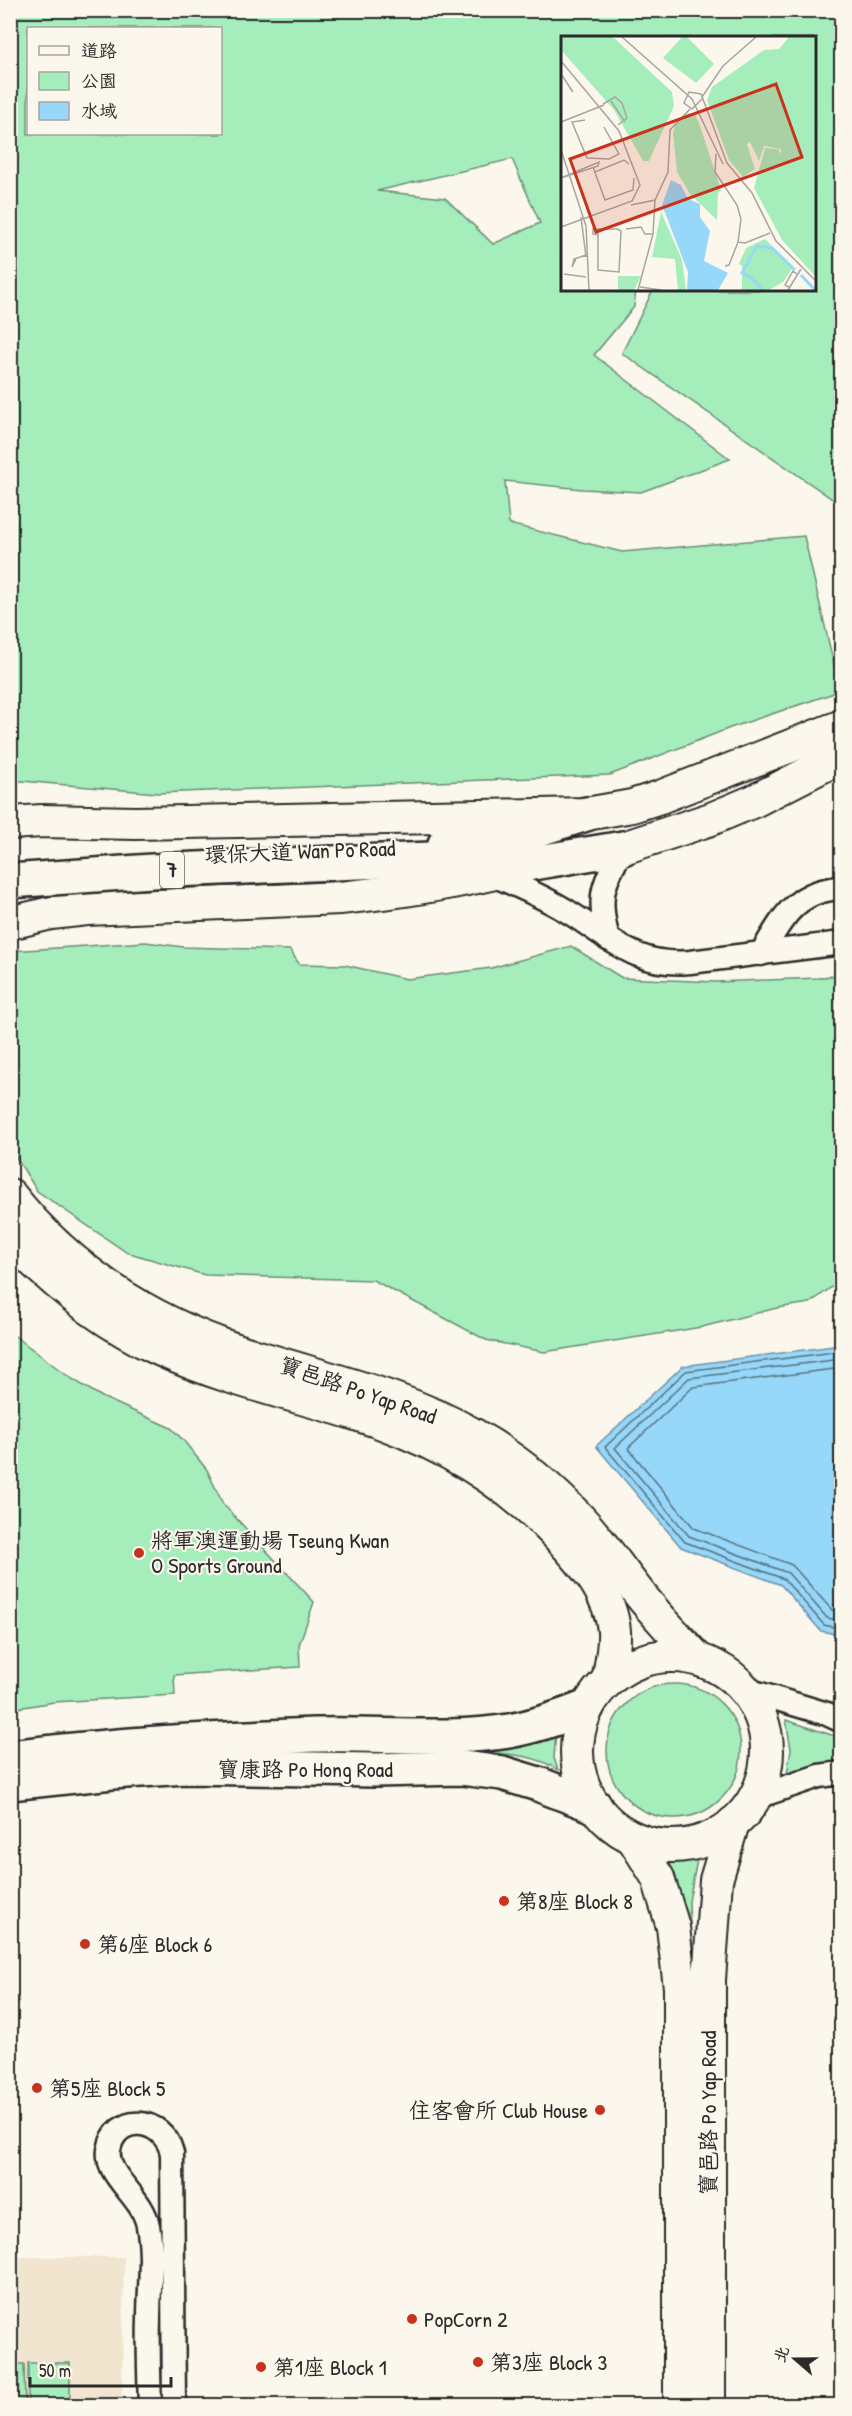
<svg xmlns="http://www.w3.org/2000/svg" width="852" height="2416" font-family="'Patrick Hand','LXGW WenKai TC',sans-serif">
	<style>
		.built { fill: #f1e5d0 }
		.green { fill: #a5eebc; stroke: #688c74; stroke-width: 1.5; fill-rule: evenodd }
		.water { fill: #97d7f9; stroke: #6c92a7; stroke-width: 1.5 }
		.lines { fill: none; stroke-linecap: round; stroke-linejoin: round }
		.shore { stroke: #56707d; stroke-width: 1.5 }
		.minor-casing { stroke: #2b2b2b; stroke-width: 27 }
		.secondary-casing { stroke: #2b2b2b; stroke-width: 36 }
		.primary-casing { stroke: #2b2b2b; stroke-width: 38 }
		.trunk-casing { stroke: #2b2b2b; stroke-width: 38 }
		.minor { stroke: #fbf7ec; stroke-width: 22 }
		.secondary { stroke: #fbf7ec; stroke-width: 32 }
		.primary { stroke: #fbf7ec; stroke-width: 33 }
		.trunk { stroke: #fbf7ec; stroke-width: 33 }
		.trunk-bridge-casing { stroke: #2b2b2b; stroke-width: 38; stroke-linecap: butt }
		.trunk-bridge { stroke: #fbf7ec; stroke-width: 33 }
		.poi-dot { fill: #c8321e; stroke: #fbf7ec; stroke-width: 2 }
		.labels { text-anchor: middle; stroke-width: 4.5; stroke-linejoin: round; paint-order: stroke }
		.shield { fill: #fbf7ec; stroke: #696865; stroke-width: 1.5 }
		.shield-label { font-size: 21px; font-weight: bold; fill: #2b2b2b }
		.street-label { font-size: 22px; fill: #2b2b2b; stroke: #fbf7ec }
		.poi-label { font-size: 22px; fill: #2b2b2b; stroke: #fbf7ec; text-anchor: start }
		.inset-river { fill: none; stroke: #97d7f9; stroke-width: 3 }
		.inset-road { fill: none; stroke: #a8a59f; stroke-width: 1.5 }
		.view { fill: #c8321e; fill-opacity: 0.15; stroke: #c8321e; stroke-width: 3 }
		.inset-edge { fill: none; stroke: #2b2b2b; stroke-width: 3 }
	</style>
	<rect width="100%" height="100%" fill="#fbf7ec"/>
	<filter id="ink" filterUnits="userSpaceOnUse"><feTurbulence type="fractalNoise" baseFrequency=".0167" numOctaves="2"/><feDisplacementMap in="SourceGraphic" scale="12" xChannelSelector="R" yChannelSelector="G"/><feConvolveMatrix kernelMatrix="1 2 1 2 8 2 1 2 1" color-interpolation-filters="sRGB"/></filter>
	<g filter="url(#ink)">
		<path class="built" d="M10 2257H124L122 2405H11Z"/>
		<g class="green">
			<path d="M10 11H841V505L622 353 653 290H814V38H562V290H636L634 307 594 355 730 459 641 492 582 489 505 481 509 524 622 552 804 536 840 691 730 728 610 775 157 793 11 780ZM220 28V134H28V28ZM512 159 540 223 493 244 445 198 377 191Z"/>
			<path d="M146 942 183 947 290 950 299 964 345 965 407 979 491 968 571 946 622 978 716 982 818 978 841 974V1280L810 1303 777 1308 702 1327 544 1352 486 1340 373 1280 205 1275 126 1252 37 1191 11 1149V951Z"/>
			<path d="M11 1333 69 1377 102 1397 171 1428 184 1441 207 1470 223 1504 314 1602 299 1645 300 1667 174 1675 175 1695 54 1702 11 1709Z"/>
			<circle cx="674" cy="1751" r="67"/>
			<path d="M786 1720 841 1738V1762L787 1774 791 1749Z"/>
			<path d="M556 1731 554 1758 558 1770C534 1753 502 1754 473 1751Z"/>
			<path d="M697 1860 689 1901 691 1957 662 1863Z"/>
			<rect x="28" y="2363" width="42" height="42"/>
			<path d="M11 2364H24L25 2405H11Z"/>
		</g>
		<path class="water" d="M841 1345H842L841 1635 821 1631 781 1585 681 1547 596 1446 683 1366Z"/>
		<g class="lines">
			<g class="shore">
				<path d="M842 1351 686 1371 605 1447 685 1542 784 1579 824 1625 842 1629"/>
				<path d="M842 1359 689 1378 615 1448 689 1536 788 1573 827 1618 842 1621"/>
				<path d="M842 1368 693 1387 628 1448 694 1528 792 1565 832 1610 842 1612"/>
			</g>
			<defs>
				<g id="minor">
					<path d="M491 874C518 886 545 897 570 913 612 939 636 967 690 962L842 943"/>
					<path d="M608 939C597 897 602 886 623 848"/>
					<path d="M761 954C783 918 795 890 842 888"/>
					<path d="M744 1689 827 1714 842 1721"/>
					<path d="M754 1798 819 1776 842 1773"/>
					<path d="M150 2406C149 2376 148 2347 149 2318 149 2287 154 2256 148 2226 143 2196 105 2177 109 2150 115 2113 163 2116 172 2153L174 2406"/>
				</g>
				<g id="secondary">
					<path d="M10 823 42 821 135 823 586 814 632 806 660 797 842 726"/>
					<path d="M623 848 711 819 754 801 842 756"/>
					<path d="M10 923 51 913 87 909 340 898C399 892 458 883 515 868"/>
					<path d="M10 1195C66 1266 138 1314 222 1345 306 1375 395 1390 474 1435 513 1457 549 1486 580 1519 600 1540 616 1564 634 1587 653 1612 675 1635 697 1658"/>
					<path d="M10 1238C54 1284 102 1323 159 1349 221 1378 288 1393 353 1413 430 1437 501 1476 557 1535 582 1561 611 1594 614 1631 615 1648 611 1665 608 1681"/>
					<circle cx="672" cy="1751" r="95"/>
					<path d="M633 1838 658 1878 673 1927 680 1988V2406"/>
					<path d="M709 2406V1980L716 1880 733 1823"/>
				</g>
				<g id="primary">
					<path d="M10 1757C111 1744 213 1739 314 1735 376 1733 449 1741 509 1731 536 1726 562 1717 587 1707"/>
					<path d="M10 1783 112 1772 185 1767 375 1770 461 1768 502 1773 538 1784 595 1806"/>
				</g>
				<g id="trunk">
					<path d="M445 844 526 833 586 814"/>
					<path d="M334 863 431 859 527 864 623 848"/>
				</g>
			</defs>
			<use href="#minor" class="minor-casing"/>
			<use href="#secondary" class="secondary-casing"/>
			<use href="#primary" class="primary-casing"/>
			<use href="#trunk" class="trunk-casing"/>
			<use href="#minor" class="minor"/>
			<use href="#secondary" class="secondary"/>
			<use href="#primary" class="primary"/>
			<use href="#trunk" class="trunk"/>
			<defs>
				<path id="trunk-bridge" d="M10 881 152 871 334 863"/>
			</defs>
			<use href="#trunk-bridge" class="trunk-bridge-casing"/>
			<use href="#trunk-bridge" class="trunk-bridge"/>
		</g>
	</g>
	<g class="poi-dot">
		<circle cx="139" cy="1553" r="6"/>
		<circle cx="504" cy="1901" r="6"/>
		<circle cx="85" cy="1944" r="6"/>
		<circle cx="37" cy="2088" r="6"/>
		<circle cx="600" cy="2110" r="6"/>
		<circle cx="412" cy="2319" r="6"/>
		<circle cx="478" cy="2362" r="6"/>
		<circle cx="261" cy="2367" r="6"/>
	</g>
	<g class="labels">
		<rect class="shield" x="160" y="852" width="24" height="36" rx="4.5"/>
		<g class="shield-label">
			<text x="172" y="877">7</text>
		</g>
		<g class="street-label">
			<text transform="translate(300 851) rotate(-2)" y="8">環保大道 Wan Po Road</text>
			<text transform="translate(358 1390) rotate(19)" y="8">寶邑路 Po Yap Road</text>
			<text x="305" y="1777">寶康路 Po Hong Road</text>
			<text transform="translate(708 2113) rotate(-90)" y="8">寶邑路 Po Yap Road</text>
		</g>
		<g class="poi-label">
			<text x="151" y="1548">將軍澳運動場 Tseung Kwan<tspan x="151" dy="25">O Sports Ground</tspan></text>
			<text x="516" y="1909">第8座 Block 8</text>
			<text x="97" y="1952">第6座 Block 6</text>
			<text x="49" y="2096">第5座 Block 5</text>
			<text x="588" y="2118" text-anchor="end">住客會所 Club House</text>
			<text x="424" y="2327">PopCorn 2</text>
			<text x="490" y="2370">第3座 Block 3</text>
			<text x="273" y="2375">第1座 Block 1</text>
		</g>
	</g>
	<g transform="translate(561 36)">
		<rect width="255" height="255" fill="#fbf7ec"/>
		<path d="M0 1H52L111 56 113 70 88 125H82L53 74 0 14ZM121 1H126L153 28 135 47 102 22ZM228 1H255V241L221 204 193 152 204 112 217 113 220 118V113L203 110 198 125 189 106 186 108 194 133 182 141 168 124 146 64 151 51 203 14 218 13ZM127 77 134 78 139 90 160 154 157 157 156 184 129 158 116 136 112 98 114 88ZM100 176 121 224 125 254H117L114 223 91 221ZM204 203 232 231 222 246 208 254H181V230L178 228 185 212ZM57 240H80L73 254H57Z" fill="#a5eebc"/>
		<path d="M110 144 120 149 127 163 139 168V181L149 195 143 225 167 237 157 254H126L127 236 101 169Z" fill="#97d7f9"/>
		<path class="inset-river" d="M240 239 254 254M202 254 190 241 181 237 196 210 211 212 234 234"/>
		<path class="inset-road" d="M61 1 131 63 162 128M0 25 58 95 79 149 71 165 0 191M0 38 12 56 9 52M141 61 162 30 195 1M141 63 131 73 123 67 128 56 140 58 166 127 191 157 215 205 255 245M50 65 64 86M42 68 54 61 61 67 66 82 57 89M24 84 11 86 26 122 48 123 58 118 43 91M0 86 43 69M0 114 25 190 28 254M155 118 154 136 176 169 180 183 177 206 168 229 164 230M32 131 44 164 72 154 73 142M34 136 63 124 68 128M0 142 38 126 37 130 0 142M70 169 94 164 107 136 109 94 129 73M20 181 25 221M65 193 80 191 84 198H92M37 199 32 198V193H56L60 195 58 236 37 234V193M177 206 184 207 209 197M15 223 11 231 13 223 25 219M3 238 25 241M79 251 100 254M228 251 224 249 232 235 236 238M77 254 92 198 94 164M227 254 240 233"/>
		<path class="view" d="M215 48 241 121 35 196 9 123Z"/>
		<rect width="255" height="255" class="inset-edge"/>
	</g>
	<rect width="852" height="2416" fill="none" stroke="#fbf7ec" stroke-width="36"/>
	<rect x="18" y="18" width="816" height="2380" fill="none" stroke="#2b2b2b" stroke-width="2" filter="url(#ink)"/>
	<rect x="27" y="27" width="195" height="108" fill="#fbf7ec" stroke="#a8a59f" stroke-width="1.5"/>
	<rect x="39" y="46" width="30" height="9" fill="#fbf7ec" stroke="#a8a59f" stroke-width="1.5"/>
	<text x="81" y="57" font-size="18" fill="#2b2b2b">道路</text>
	<rect x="39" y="72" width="30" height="18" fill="#a5eebc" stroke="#a8a59f" stroke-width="1.5"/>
	<text x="81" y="87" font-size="18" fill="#2b2b2b">公園</text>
	<rect x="39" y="102" width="30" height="18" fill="#97d7f9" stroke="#a8a59f" stroke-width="1.5"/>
	<text x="81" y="117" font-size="18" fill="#2b2b2b">水域</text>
	<g transform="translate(795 2359) rotate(290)" stroke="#fbf7ec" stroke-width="4.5" paint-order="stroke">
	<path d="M0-4.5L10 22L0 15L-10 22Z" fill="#2b2b2b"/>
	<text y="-9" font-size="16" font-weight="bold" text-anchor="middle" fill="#2b2b2b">北</text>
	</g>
	<path d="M30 2377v9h141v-9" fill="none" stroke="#2b2b2b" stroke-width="3"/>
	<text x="39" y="2377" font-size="18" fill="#2b2b2b" stroke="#fbf7ec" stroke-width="4.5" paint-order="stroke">50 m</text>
</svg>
